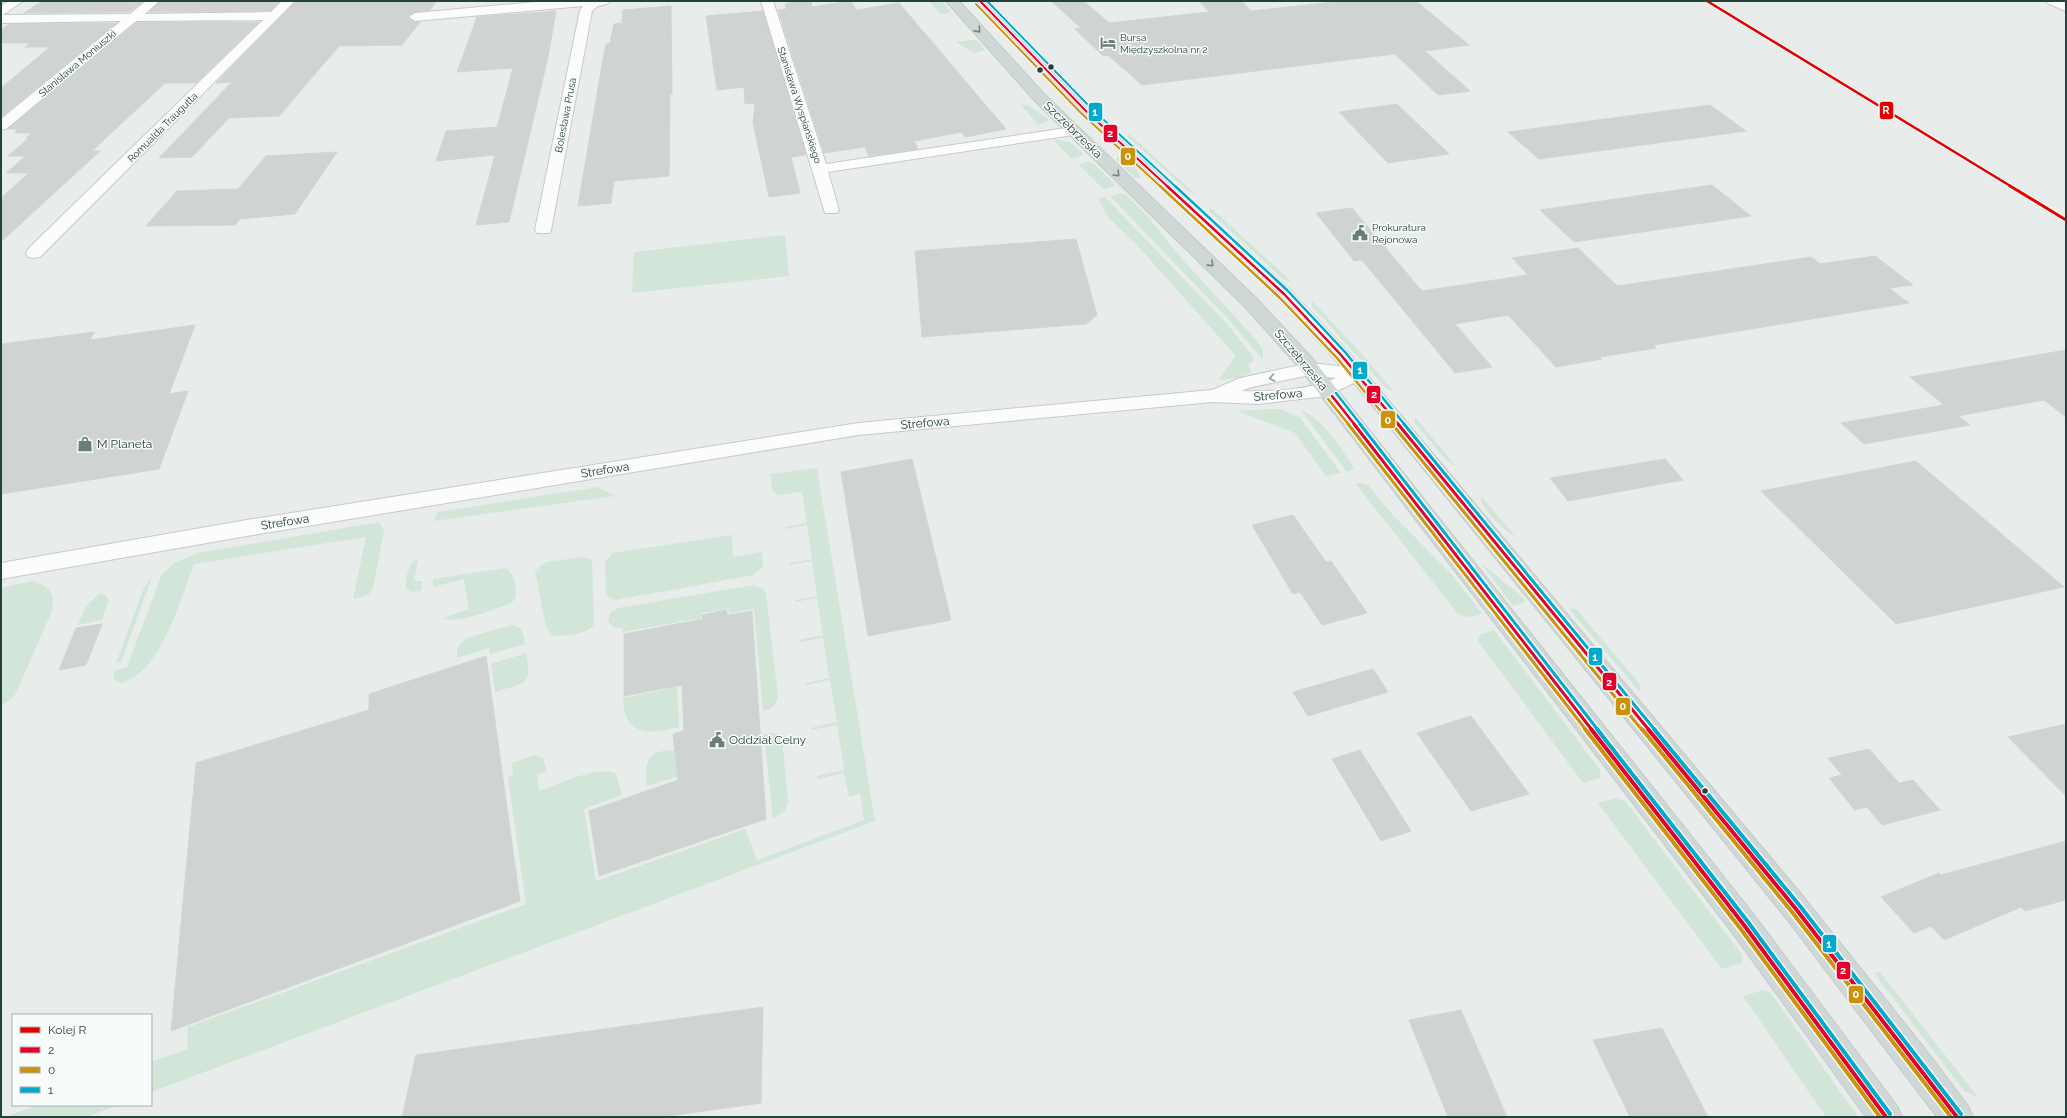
<svg xmlns="http://www.w3.org/2000/svg" width="2067" height="1118" font-family="Raleway,sans-serif">
	<style>
		.green { fill: #d2e5d9 }
		.building { fill: #cfd4d2; stroke: #d1d6d4 }
		.lines { fill: none; stroke-linecap: round; stroke-linejoin: round }
		.street-casing { stroke: #c5cac8; stroke-width: 2 }
		.primary-casing { stroke: #c3cbc9; stroke-width: 2 }
		.street { fill: #fcfcfc; fill-rule: evenodd }
		.primary { fill: #cfd8d6; fill-rule: evenodd }
		.bus-1-far3-casing { stroke: #f7fbf9; stroke-width: 4 }
		.bus-1-far2-casing { stroke: #f7fbf9; stroke-width: 5 }
		.bus-1-far1-casing { stroke: #f7fbf9; stroke-width: 6 }
		.bus-1-casing { stroke: #f7fbf9; stroke-width: 7 }
		.bus-2-far3-casing { stroke: #f7fbf9; stroke-width: 4 }
		.bus-2-far2-casing { stroke: #f7fbf9; stroke-width: 5 }
		.bus-2-far1-casing { stroke: #f7fbf9; stroke-width: 6 }
		.bus-2-casing { stroke: #f7fbf9; stroke-width: 7 }
		.bus-3-far3-casing { stroke: #f7fbf9; stroke-width: 4 }
		.bus-3-far2-casing { stroke: #f7fbf9; stroke-width: 5 }
		.bus-3-far1-casing { stroke: #f7fbf9; stroke-width: 6 }
		.bus-3-casing { stroke: #f7fbf9; stroke-width: 7 }
		.bus-1-far3 { stroke: #e4002b; stroke-width: 2 }
		.bus-1-far2 { stroke: #e4002b; stroke-width: 2.5 }
		.bus-1-far1 { stroke: #e4002b; stroke-width: 3 }
		.bus-1 { stroke: #e4002b; stroke-width: 4 }
		.bus-2-far3 { stroke: #cd920c; stroke-width: 2 }
		.bus-2-far2 { stroke: #cd920c; stroke-width: 2.5 }
		.bus-2-far1 { stroke: #cd920c; stroke-width: 3 }
		.bus-2 { stroke: #cd920c; stroke-width: 4 }
		.bus-3-far3 { stroke: #00a9ce; stroke-width: 2 }
		.bus-3-far2 { stroke: #00a9ce; stroke-width: 2.5 }
		.bus-3-far1 { stroke: #00a9ce; stroke-width: 3 }
		.bus-3 { stroke: #00a9ce; stroke-width: 4 }
		.rail-1-far1-casing { stroke: #f7fbf9; stroke-width: 4.5 }
		.rail-1-casing { stroke: #f7fbf9; stroke-width: 5.5 }
		.rail-1-far1 { stroke: #e50000; stroke-width: 2.5 }
		.rail-1 { stroke: #e50000; stroke-width: 3 }
		.oneway { stroke: #718581 }
		.oneway2 { stroke: #909e9c }
		.bus-dot { fill: #25413c; stroke: #f7fbf9; stroke-width: 1.5 }
		.labels { text-anchor: middle; stroke-width: 3; stroke-linejoin: round; paint-order: stroke }
		.far-poi-label { font-size: 10px; fill: #25413c; stroke: #f7fbf9; text-anchor: start }
		.far-street-label { font-size: 10px; fill: #25413c; stroke: #f7fbf9 }
		.street-label { font-size: 12px; fill: #25413c; stroke: #f7fbf9 }
		.poi-label { font-size: 12px; fill: #25413c; stroke: #f7fbf9; text-anchor: start }
		.line-badge { stroke: #f7fbf9; stroke-width: 1.5 }
		.badge-label { font-size: 11px; text-anchor: middle; font-weight: bold; fill: #fff }
	</style>
	<rect width="100%" height="100%" fill="#e8edeb"/>
	<g class="green">
		<path d="M929 1H942L951 12 941 15Z"/>
		<path d="M972 40H977L985 50 974 53 956 42Z"/>
		<path d="M1021 105H1028L1050 120 1038 125Z"/>
		<path d="M1129 134 1195 194 1187 190 1127 136Z"/>
		<path d="M1053 139 1069 142 1083 153 1082 156 1071 158Z"/>
		<path d="M1118 157C1128 157 1137 169 1141 178H1135L1116 160Z"/>
		<path d="M1088 162 1093 163 1115 184 1113 187 1103 189 1078 164Z"/>
		<path d="M1120 193 1125 194 1148 217 1183 260 1259 343 1263 352V360L1232 323 1110 196Z"/>
		<path d="M1105 197 1228 325 1253 357V361L1248 365 1252 372 1237 378 1218 380 1236 356 1138 246 1109 218 1098 199Z"/>
		<path d="M1210 207 1293 283 1283 279 1209 211Z"/>
		<path d="M785 235 789 276 632 293 634 252Z"/>
		<path d="M1312 301 1361 353 1395 393 1385 387 1312 306Z"/>
		<path d="M1274 409 1283 410 1300 418 1341 473 1326 476 1295 433 1237 411Z"/>
		<path d="M1301 410C1325 420 1339 447 1354 467L1352 470 1347 472Z"/>
		<path d="M1415 417 1456 466 1447 461 1415 423Z"/>
		<path d="M817 468 875 821 151 1092V1062L187 1049 188 1027 526 904 508 778 513 775 512 763 535 755 543 758 547 771 537 774 539 791C556 785 601 764 616 774L622 795 584 809 596 881 745 829 757 860 864 820 860 793 849 797 844 773 818 779 817 776 844 770 837 725 811 730V728L837 722 830 680 806 685V683L829 678 823 638 800 642 799 640 823 635 817 598 795 602V600L817 596 812 561 790 565V563L812 559 807 525 785 529V527L807 523 802 492 780 495 773 492 770 474Z"/>
		<path d="M1362 483 1368 485 1391 513 1453 576 1482 614 1468 617 1458 614 1356 484Z"/>
		<path d="M598 487 615 496 434 521 438 512Z"/>
		<path d="M1481 496 1515 536C1505 532 1479 507 1481 496Z"/>
		<path d="M379 522 384 531 373 588C369 597 362 597 353 599L366 537 194 564C181 597 161 674 121 683L114 679V671L127 667 162 574 176 562 198 553Z"/>
		<path d="M732 535 733 557 762 552 763 566 754 575 616 600 611 599 606 595 605 561 613 553Z"/>
		<path d="M583 557 590 559 592 562 594 624C588 635 567 635 556 636L552 635 546 627 535 571 546 562Z"/>
		<path d="M418 559 414 581H422L421 591 411 592 406 588C406 579 407 561 418 559Z"/>
		<path d="M1481 563 1520 595 1526 602 1513 606Z"/>
		<path d="M504 568C514 570 519 592 514 600 512 603 509 604 506 605 491 610 457 625 443 618L469 609 464 579 433 587V579Z"/>
		<path d="M152 577 121 662 116 663 144 588Z"/>
		<path d="M33 581C50 587 55 592 52 611L14 697 1 706V588Z"/>
		<path d="M753 585 762 588 766 593 778 696C777 705 771 709 763 711L754 609 730 613 728 609 701 613V618L623 632V628L613 627 608 621 610 613 618 608Z"/>
		<path d="M100 593 106 595 109 600 102 620 78 625 85 607Z"/>
		<path d="M1572 608 1576 609 1639 683 1641 689 1639 691 1569 609Z"/>
		<path d="M512 625C523 627 523 633 525 644L490 654 489 648 457 658V648L466 638Z"/>
		<path d="M1494 630 1600 770V778L1583 783 1477 640 1481 634Z"/>
		<path d="M526 653C533 686 523 683 495 692L491 664Z"/>
		<path d="M677 687 679 727C648 735 624 736 623 698Z"/>
		<path d="M774 733 782 737 788 802 785 811 773 819 764 734Z"/>
		<path d="M679 750 682 775 647 786C645 771 644 753 664 751 669 750 674 751 679 750Z"/>
		<path d="M1616 798 1625 801 1743 956 1741 963 1722 969 1598 803Z"/>
		<path d="M1880 972 1978 1097 1965 1092 1874 973Z"/>
		<path d="M1763 990 1771 993 1858 1117H1826L1743 996Z"/>
		<path d="M38 1105H118L87 1117H6Z"/>
	</g>
	<g class="building">
		<path d="M42 1H144L129 12 24 13Z"/>
		<path d="M160 1H280L270 11 149 12Z"/>
		<path d="M296 1H437L430 10 415 12 408 16V18L414 22H420L402 45 339 46 279 116 229 118 192 157 159 158 232 82 216 83Z"/>
		<path d="M789 1H811L812 7 850 1 857 10 899 3 1006 129 965 137 962 132 914 141 918 149 869 156 865 147 824 153 778 10 786 9 785 4 789 3Z"/>
		<path d="M1051 1H1084L1109 23 1209 12 1199 1H1242L1251 11 1343 1H1416L1469 45 1425 51 1470 91 1438 95 1395 54 1142 85 1108 55 1103 56 1075 29 1081 28Z"/>
		<path d="M671 6 672 94H670L669 176 614 181 611 203 578 206 603 59 606 44 610 43 614 24 622 23 623 10Z"/>
		<path d="M556 11 548 57 509 222 476 225 495 155 436 161 446 131 497 127 513 68 457 72 477 17Z"/>
		<path d="M763 11 806 155 791 157 800 193 769 197 753 123 755 103 745 104 744 87 717 90 706 16Z"/>
		<path d="M137 22H259L196 83H165L92 151H100L1 242V198L29 173H6L26 156H8L29 138H26L32 133H14L18 129H8Z"/>
		<path d="M117 23 1 117V88L50 47H25L30 43H1V30L9 24Z"/>
		<path d="M1397 104 1449 154 1388 163 1339 112Z"/>
		<path d="M1710 105 1746 131 1539 159 1508 132Z"/>
		<path d="M337 152 295 214 240 219 235 225 146 226 177 191 238 189 266 156Z"/>
		<path d="M1712 185 1751 216 1574 242 1540 210Z"/>
		<path d="M1352 208 1422 291 1528 275 1512 258 1578 248 1617 286 1811 257 1820 264 1875 256 1913 285 1889 288 1909 303 1654 345 1656 348 1600 357 1602 359 1556 367 1508 315 1455 324 1492 367 1455 373 1362 260 1354 261 1316 213Z"/>
		<path d="M1076 239 1097 315 1086 324 922 337 915 251Z"/>
		<path d="M195 325 169 394 188 391 159 469 1 494V344L94 332 90 340Z"/>
		<path d="M2066 350V417L2044 400 1958 416 1910 377Z"/>
		<path d="M1944 405 1970 425 1864 444 1841 423Z"/>
		<path d="M912 459 951 620 868 636 841 472Z"/>
		<path d="M1665 459 1683 480 1568 501 1550 478Z"/>
		<path d="M1916 461 2064 587 1896 624 1761 491Z"/>
		<path d="M1293 515 1326 562 1331 561 1367 613 1322 625 1300 592 1293 594 1252 525Z"/>
		<path d="M726 610 728 615 752 611 766 819 599 876 589 811 678 780 673 734 684 731 682 685 624 696V634L703 619 702 615Z"/>
		<path d="M102 624 86 665 59 670 76 628Z"/>
		<path d="M486 656 520 901 171 1031 196 763 369 710V694Z"/>
		<path d="M1373 669 1388 692 1308 716 1293 692Z"/>
		<path d="M1471 716 1529 794 1471 811 1417 733Z"/>
		<path d="M2066 724V796L2008 737Z"/>
		<path d="M1869 749 1899 783 1913 780 1940 810 1882 825 1867 807 1855 810 1829 778 1842 775 1828 758Z"/>
		<path d="M1360 750 1411 831 1381 841 1332 759Z"/>
		<path d="M2066 841V900L2025 911 2021 907 1944 940 1931 926 1914 933 1881 897 1939 873 1941 875Z"/>
		<path d="M763 1007 761 1103 662 1117H402L416 1055Z"/>
		<path d="M1461 1010 1507 1117H1448L1409 1020Z"/>
		<path d="M1662 1028 1708 1117H1630L1593 1040Z"/>
	</g>
	<g class="lines">
		<defs>
			<g id="street">
				<path d="M9 1H23L3 15 130 14 146 1H159L145 14 271 12 282 1H295L40 257 34 258 28 257 26 253 28 249 263 20 136 21 6 129 1 130V119L121 21 1 23V6Z"/>
				<path d="M547 1H609L607 4 598 6 592 11 551 230 549 233H537L535 230 580 10 583 6 415 21 409 17 415 13Z"/>
				<path d="M761 1H773L826 164 1073 127 1078 128 1080 131 1078 134 1073 135 828 172 839 210 837 213H825Z"/>
				<path d="M2047 1 2066 2V11L2049 4Z"/>
				<path d="M1310 363 1357 368 1364 370 1366 374 1364 378 1327 396 1258 404 1213 402 858 435 241 537 1 579V563L241 521 858 423 1212 390 1240 378ZM1310 375 1336 378C1311 390 1269 392 1241 391L1252 387Z"/>
			</g>
			<g id="primary">
				<path d="M946 1H959L1045 95 1256 298 1312 358 1754 915 1897 1106 1902 1117H1866L1734 935 1298 366 1244 306 1035 101Z"/>
				<path d="M974 1H987L1090 107 1290 290 1347 351 1806 900 1929 1054 1968 1106 1973 1117H1937L1786 918 1335 359 1278 298 1080 113Z"/>
			</g>
		</defs>
		<use href="#street" class="street-casing"/>
		<use href="#primary" class="primary-casing"/>
		<use href="#street" class="street"/>
		<use href="#primary" class="primary"/>
		<defs>
			<path id="bus-1-far3" d="M980 1 1085 110 1168 187"/>
			<g id="bus-1-far2">
				<path d="M1167 186 1284 294 1341 355 1399 425"/>
				<path d="M1332 396 1355 425"/>
			</g>
			<g id="bus-1-far1">
				<path d="M1354 424 1592 730"/>
				<path d="M1398 424 1649 730"/>
			</g>
			<g id="bus-1">
				<path d="M1591 729 1744 925 1886 1117"/>
				<path d="M1648 729 1796 909 1957 1117"/>
			</g>
			<path id="bus-2-far3" d="M976 4 1081 113 1161 187"/>
			<g id="bus-2-far2">
				<path d="M1160 186 1280 298 1337 358 1392 425"/>
				<path d="M1328 399 1349 425"/>
			</g>
			<g id="bus-2-far1">
				<path d="M1348 424 1586 730"/>
				<path d="M1392 424 1642 730"/>
			</g>
			<g id="bus-2">
				<path d="M1585 729 1740 928 1880 1117"/>
				<path d="M1642 729 1792 912 1951 1117"/>
			</g>
			<path id="bus-3-far3" d="M987 1 1089 106 1176 187"/>
			<g id="bus-3-far2">
				<path d="M1175 186 1287 290 1345 352 1405 425"/>
				<path d="M1336 393 1361 425"/>
			</g>
			<g id="bus-3-far1">
				<path d="M1360 424 1598 730"/>
				<path d="M1404 424 1655 730"/>
			</g>
			<g id="bus-3">
				<path d="M1597 729 1748 922 1890 1114"/>
				<path d="M1654 729 1800 906 1961 1114"/>
			</g>
		</defs>
		<use href="#bus-1-far3" class="bus-1-far3-casing"/>
		<use href="#bus-1-far2" class="bus-1-far2-casing"/>
		<use href="#bus-1-far1" class="bus-1-far1-casing"/>
		<use href="#bus-1" class="bus-1-casing"/>
		<use href="#bus-2-far3" class="bus-2-far3-casing"/>
		<use href="#bus-2-far2" class="bus-2-far2-casing"/>
		<use href="#bus-2-far1" class="bus-2-far1-casing"/>
		<use href="#bus-2" class="bus-2-casing"/>
		<use href="#bus-3-far3" class="bus-3-far3-casing"/>
		<use href="#bus-3-far2" class="bus-3-far2-casing"/>
		<use href="#bus-3-far1" class="bus-3-far1-casing"/>
		<use href="#bus-3" class="bus-3-casing"/>
		<use href="#bus-1-far3" class="bus-1-far3"/>
		<use href="#bus-1-far2" class="bus-1-far2"/>
		<use href="#bus-1-far1" class="bus-1-far1"/>
		<use href="#bus-1" class="bus-1"/>
		<use href="#bus-2-far3" class="bus-2-far3"/>
		<use href="#bus-2-far2" class="bus-2-far2"/>
		<use href="#bus-2-far1" class="bus-2-far1"/>
		<use href="#bus-2" class="bus-2"/>
		<use href="#bus-3-far3" class="bus-3-far3"/>
		<use href="#bus-3-far2" class="bus-3-far2"/>
		<use href="#bus-3-far1" class="bus-3-far1"/>
		<use href="#bus-3" class="bus-3"/>
		<defs>
			<path id="rail-1-far1" d="M1707 1 2012 187"/>
			<path id="rail-1" d="M2010 186 2066 220"/>
		</defs>
		<use href="#rail-1-far1" class="rail-1-far1-casing"/>
		<use href="#rail-1" class="rail-1-casing"/>
		<use href="#rail-1-far1" class="rail-1-far1"/>
		<use href="#rail-1" class="rail-1"/>
	</g>
	<defs><path id="oneway-chevron" d="M-2-3.5L2.5 0L-2 3.5" fill="none" stroke-width="1.6" stroke-linecap="round" stroke-linejoin="round"/></defs>
	<g class="oneway">
		<use href="#oneway-chevron" transform="translate(978 30) rotate(48)"/>
		<use href="#oneway-chevron" transform="translate(1117 174) rotate(44)"/>
		<use href="#oneway-chevron" transform="translate(1211 264) rotate(44)"/>
	</g>
	<use class="oneway2" href="#oneway-chevron" transform="translate(1272 378) rotate(169)"/>
	<defs>
		<symbol id="hotel-bare" viewBox="-9 -9 18 18"><path d="M-6-4.5h1.5V1H6V5H4.5V3h-9V5H-6ZM-4 0a1.8 1.8 0 1 1 3.6 0ZM.5 0V-2.5h3Q6-2.5 6 0Z" fill="#697d79" stroke="#f7fbf9" stroke-width="2.5" paint-order="stroke"/></symbol>
		<symbol id="civic-bare" viewBox="-9 -9 18 18"><path d="M-.6-6.5H3V-4.5H.6V-3L4-1V1h2V6H-6V1h2V-1L-.6-3ZM-1.2 2.5V6h2.4V2.5Z" fill="#697d79" stroke="#f7fbf9" stroke-width="2.5" paint-order="stroke"/></symbol>
		<symbol id="shop-bare" viewBox="-9 -9 18 18"><path d="M-5-2.5h2.3a2.7 3.5 0 0 1 5.4 0H5L5.5 6h-11ZM-1.5-2.5h3a1.5 2.3 0 0 0-3 0Z" fill="#697d79" stroke="#f7fbf9" stroke-width="2.5" paint-order="stroke"/></symbol>
	</defs>
	<g fill-rule="evenodd">
		<use href="#hotel-bare" x="1097" y="32" width="22" height="22"/>
		<use href="#civic-bare" x="1349" y="222" width="22" height="22"/>
		<use href="#shop-bare" x="74" y="433" width="22" height="22"/>
		<use href="#civic-bare" x="706" y="729" width="22" height="22"/>
	</g>
	<g class="bus-dot">
		<circle cx="1051" cy="67" r="3.5"/>
		<circle cx="1040" cy="70" r="3.5"/>
		<circle cx="1705" cy="791" r="3.5"/>
	</g>
	<g class="labels">
		<g class="far-poi-label">
			<text x="1120" y="41">Bursa<tspan x="1120" dy="12">Międzyszkolna nr 2</tspan></text>
			<text x="1372" y="231">Prokuratura<tspan x="1372" dy="12">Rejonowa</tspan></text>
		</g>
		<g class="far-street-label">
			<text transform="translate(77 63) rotate(-40)" y="4">Stanisława Moniuszki</text>
			<text transform="translate(800 105) rotate(72)" y="4">Stanisława Wyspiańskiego</text>
			<text transform="translate(565 115) rotate(-79)" y="4">Bolesława Prusa</text>
			<text transform="translate(162 127) rotate(-45)" y="4">Romualda Traugutta</text>
		</g>
		<g class="street-label">
			<text transform="translate(1073 130) rotate(44)" y="4">Szczebrzeska</text>
			<text transform="translate(1301 360) rotate(50)" y="4">Szczebrzeska</text>
			<text transform="translate(1278 395) rotate(-5)" y="4">Strefowa</text>
			<text transform="translate(925 423) rotate(-5)" y="4">Strefowa</text>
			<text transform="translate(605 470) rotate(-9)" y="4">Strefowa</text>
			<text transform="translate(285 522) rotate(-9)" y="4">Strefowa</text>
		</g>
		<g class="poi-label">
			<text x="97" y="448">M Planeta</text>
			<text x="729" y="744">Oddział Celny</text>
		</g>
	</g>
	<g class="line-badge">
		<rect x="1879" y="101" width="15" height="19" rx="4" fill="#e50000"/>
		<rect x="1088" y="102" width="15" height="20" rx="4" fill="#00a9ce"/>
		<rect x="1103" y="124" width="15" height="19" rx="4" fill="#e4002b"/>
		<rect x="1120" y="147" width="16" height="19" rx="4" fill="#cd920c"/>
		<rect x="1352" y="361" width="16" height="19" rx="4" fill="#00a9ce"/>
		<rect x="1366" y="385" width="15" height="19" rx="4" fill="#e4002b"/>
		<rect x="1380" y="410" width="16" height="19" rx="4" fill="#cd920c"/>
		<rect x="1588" y="647" width="15" height="19" rx="4" fill="#00a9ce"/>
		<rect x="1602" y="672" width="15" height="19" rx="4" fill="#e4002b"/>
		<rect x="1615" y="697" width="16" height="19" rx="4" fill="#cd920c"/>
		<rect x="1822" y="934" width="15" height="19" rx="4" fill="#00a9ce"/>
		<rect x="1836" y="961" width="15" height="19" rx="4" fill="#e4002b"/>
		<rect x="1848" y="985" width="16" height="19" rx="4" fill="#cd920c"/>
	</g>
	<g class="badge-label">
		<text x="1886" y="114">R</text>
		<text x="1095" y="116">1</text>
		<text x="1110" y="137">2</text>
		<text x="1128" y="160">0</text>
		<text x="1360" y="374">1</text>
		<text x="1374" y="398">2</text>
		<text x="1388" y="424">0</text>
		<text x="1595" y="661">1</text>
		<text x="1609" y="686">2</text>
		<text x="1623" y="710">0</text>
		<text x="1829" y="948">1</text>
		<text x="1843" y="974">2</text>
		<text x="1856" y="998">0</text>
	</g>
	<rect width="2067" height="1118" fill="none" stroke="#25413c" stroke-width="4"/>
	<rect x="12" y="1014" width="140" height="92" fill="#f7fbf9" stroke="#a3b1ad"/>
	<rect x="20" y="1027" width="20" height="6" fill="#e50000" stroke="#a3b1ad"/>
	<text x="48" y="1034" font-size="12" fill="#25413c">Kolej R</text>
	<rect x="20" y="1047" width="20" height="6" fill="#e4002b" stroke="#a3b1ad"/>
	<text x="48" y="1054" font-size="12" fill="#25413c">2</text>
	<rect x="20" y="1067" width="20" height="6" fill="#cd920c" stroke="#a3b1ad"/>
	<text x="48" y="1074" font-size="12" fill="#25413c">0</text>
	<rect x="20" y="1087" width="20" height="6" fill="#00a9ce" stroke="#a3b1ad"/>
	<text x="48" y="1094" font-size="12" fill="#25413c">1</text>
</svg>
